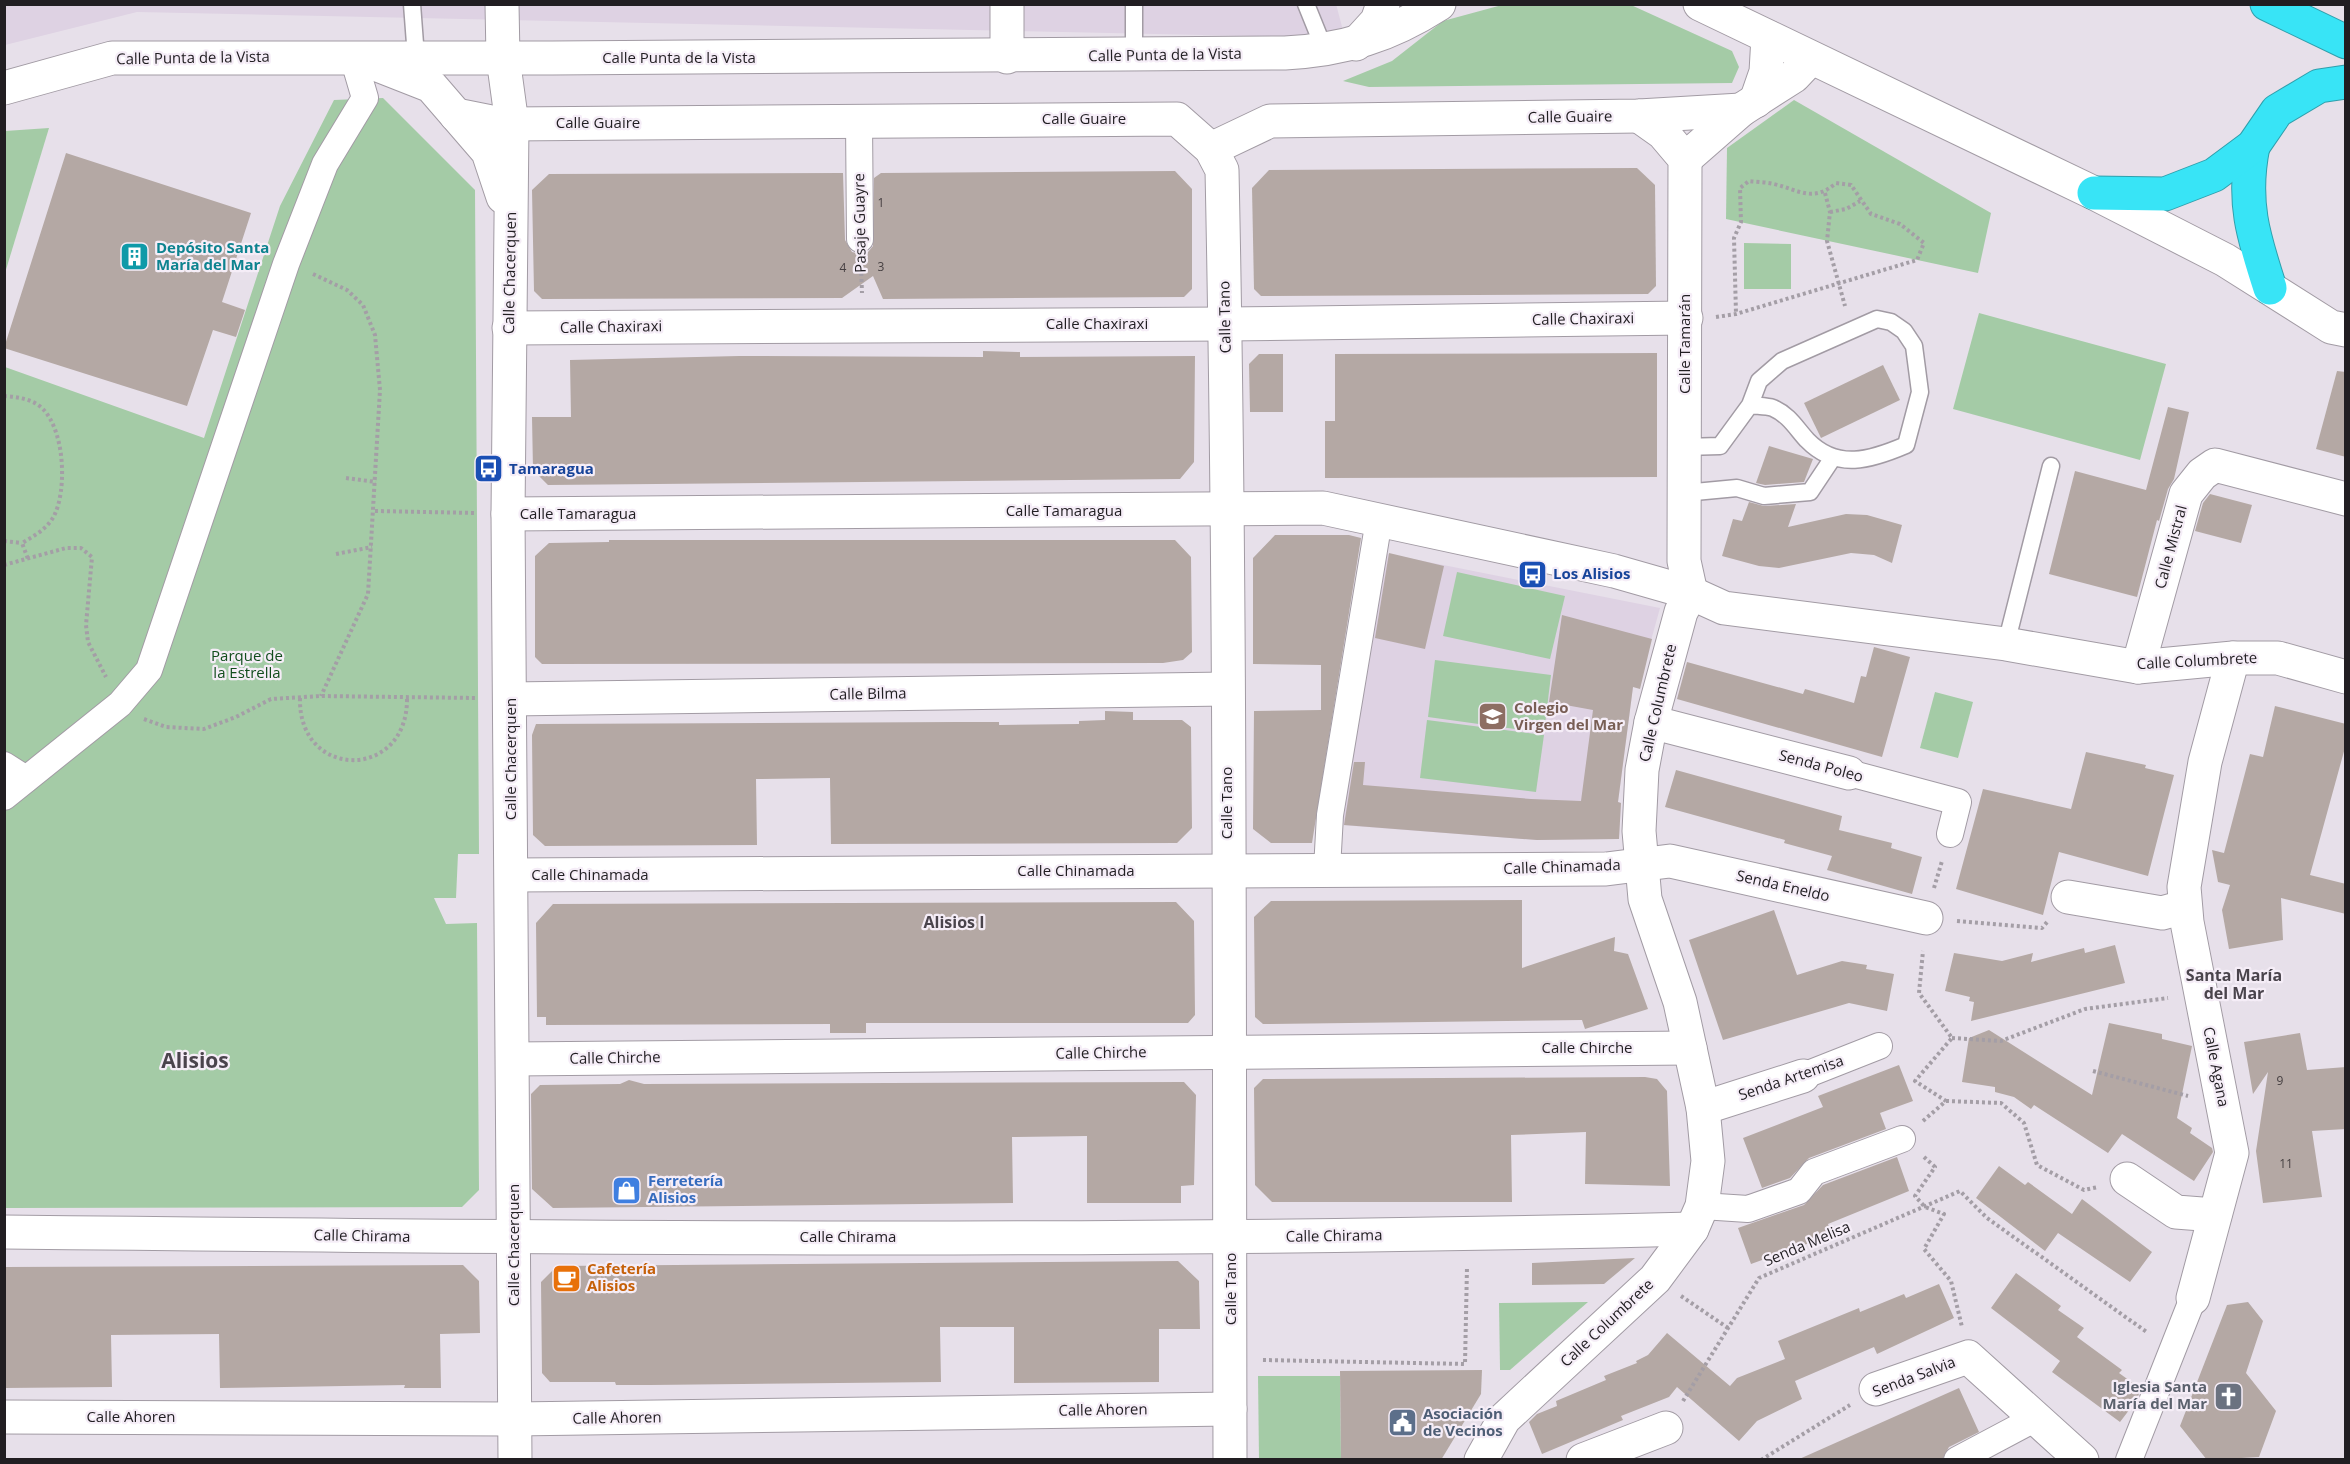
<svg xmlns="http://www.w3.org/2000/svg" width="2350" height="1464" font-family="'Open Sans',sans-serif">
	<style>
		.built { fill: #ded2e3 }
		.green { fill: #a4cba6 }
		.building { fill: #b4a8a4 }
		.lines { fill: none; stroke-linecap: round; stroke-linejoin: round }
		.service-casing { stroke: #a29ba4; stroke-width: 19 }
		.pedestrian-casing { stroke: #a29ba4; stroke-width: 28 }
		.minor-casing { stroke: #a29ba4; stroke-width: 35 }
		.secondary-casing { stroke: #a29ba4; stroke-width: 35 }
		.motorway-casing { stroke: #309fac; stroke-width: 35 }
		.path { stroke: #a49ea6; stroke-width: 4; stroke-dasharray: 3 3; stroke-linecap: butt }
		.service { stroke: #fff; stroke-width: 16 }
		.pedestrian { stroke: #fff; stroke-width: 26 }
		.minor { stroke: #fff; stroke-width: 33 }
		.secondary { stroke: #fff; stroke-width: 33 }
		.motorway { stroke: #38e4f6; stroke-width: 33 }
		.labels { text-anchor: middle; stroke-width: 4.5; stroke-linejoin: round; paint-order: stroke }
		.number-label { font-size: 12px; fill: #464042 }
		.street-label { font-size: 15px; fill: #211e22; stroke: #f5edf7 }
		.culture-label { font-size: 15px; font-weight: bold; fill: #0d838f; stroke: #f5edf7; text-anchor: start }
		.transit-label { font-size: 15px; font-weight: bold; fill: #164399; stroke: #f5edf7; text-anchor: start }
		.park-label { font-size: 15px; fill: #114d1c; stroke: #f5edf7 }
		.education-label { font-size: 15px; font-weight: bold; fill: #785e54; stroke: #f5edf7; text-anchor: start }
		.shop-label { font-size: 15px; font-weight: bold; fill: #366cbe; stroke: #f5edf7; text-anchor: start }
		.food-label { font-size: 15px; font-weight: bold; fill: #c56008; stroke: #f5edf7; text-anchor: start }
		.worship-label { font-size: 15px; font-weight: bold; fill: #5b616d; stroke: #f5edf7; text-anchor: end }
		.service-label { font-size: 15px; font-weight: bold; fill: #4e5e75; stroke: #f5edf7; text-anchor: start }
		.neighbourhood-label { font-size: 16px; font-weight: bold; fill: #4a444c; stroke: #f5edf7 }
		.district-label { font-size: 21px; font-weight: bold; fill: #4a444c; stroke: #f5edf7 }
	</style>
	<rect width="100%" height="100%" fill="#e7e0ea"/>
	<g class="built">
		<path d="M1336 4 1345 38 137 12 5 45 4 5Z"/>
		<path d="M1383 553 1660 608 1642 673 1635 672 1618 802 1621 803 1619 839 1537 840 1341 825Z"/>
	</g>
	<g class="green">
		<path d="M1502 5H1631L1732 51 1739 67 1732 83 1369 87 1343 81 1392 61 1443 21Z"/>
		<path d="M383 98 475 190 479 854H458L456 898H434L446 924 477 923 479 1190 462 1207 5 1208V367L204 438 280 206 334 100Z"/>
		<path d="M1794 100 1991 213 1978 273 1726 219 1727 148Z"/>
		<path d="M49 128 5 273V131Z"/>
		<path d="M1744 243 1791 244V289H1744Z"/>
		<path d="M1979 313 2166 364 2140 460 1953 409Z"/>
		<path d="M1457 572 1565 596 1550 659 1443 636Z"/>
		<path d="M1435 660 1551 675 1544 733 1428 717Z"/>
		<path d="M1935 692 1973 702 1958 758 1920 748Z"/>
		<path d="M1427 720 1544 735 1536 792 1420 778Z"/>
		<path d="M1588 1302 1510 1370H1500L1499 1303Z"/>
		<path d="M1258 1376H1340L1341 1459H1259Z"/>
	</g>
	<g class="building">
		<path d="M66 153 251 213 222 302 245 310 236 337 213 330 187 406 4 348Z"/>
		<path d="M1637 168 1655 185 1656 286 1648 294 1261 296 1254 289 1252 188 1269 170Z"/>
		<path d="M1175 171 1192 189V289L1184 297 883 299 873 276 842 298 542 299 534 291 532 190 549 174 843 173 845 240 852 252 860 254 868 252 873 246 874 178 881 173Z"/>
		<path d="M983 351 1020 352V357L1195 356 1194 462 1180 479 548 485 533 470 532 417H571L570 360 739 356 983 357Z"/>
		<path d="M1657 353V477L1325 478V421H1335V354Z"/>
		<path d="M1259 354H1283V412H1250L1249 364Z"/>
		<path d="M1883 365 1900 400 1821 438 1804 403Z"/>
		<path d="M2337 371 2346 372V457L2316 449Z"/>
		<path d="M2168 407 2189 412 2174 479 2168 489 2159 521 2157 520 2137 597 2049 574 2075 471 2146 490Z"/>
		<path d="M1769 446 1813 459 1804 482 1765 485 1756 483Z"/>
		<path d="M2210 494 2252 505 2241 543 2195 531 2203 503Z"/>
		<path d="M1749 502 1764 506 1796 504 1788 527 1846 514 1867 515 1902 525 1892 563 1874 555 1851 553 1779 568 1759 566 1722 556 1733 519 1742 521Z"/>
		<path d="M1275 535H1349L1361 538 1312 843H1271L1253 829 1254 711 1321 710V665L1253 664V558Z"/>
		<path d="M609 540H1175L1191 557 1192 652 1183 660 1163 663 542 664 535 657V556L549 543 609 542Z"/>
		<path d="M1389 553 1444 566 1425 649 1375 638Z"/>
		<path d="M1562 615 1652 639 1640 689 1633 687 1618 802 1621 803 1619 839 1537 840 1344 825 1354 762H1365L1363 785 1531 799 1581 801 1593 710 1549 702Z"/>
		<path d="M1874 647 1910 657 1882 757 1677 699 1687 662 1803 694 1805 689 1854 703 1861 676 1866 677Z"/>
		<path d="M2275 706 2346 724V744L2310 875 2346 884V914L2281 898 2283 940 2229 949 2222 910 2230 885 2218 882 2212 850 2224 853 2250 754 2263 757Z"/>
		<path d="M1105 711 1133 712V720H1182L1191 727 1192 828 1177 843 831 844 830 778 756 779 757 845 545 846 533 835 532 735 536 724 955 722H999V725L1079 724V721L1105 720Z"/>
		<path d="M2086 752 2146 765 2145 768 2174 775 2148 876 2059 852 2043 915 1956 889 1983 789 2071 809Z"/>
		<path d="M1676 770 1842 816 1839 830 1892 843 1891 848 1922 857 1912 894 1827 870 1832 856 1784 843 1785 840 1665 807Z"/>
		<path d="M1522 900V968L1615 937 1614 951 1628 954 1648 1009 1585 1029 1582 1020 1263 1024 1255 1017 1254 917 1271 901Z"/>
		<path d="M1176 902 1194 921 1195 1015 1188 1023H866V1033H830V1024L546 1025V1017H537L536 923 553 904Z"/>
		<path d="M1774 910 1797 975 1842 961 1867 965 1866 969 1894 974 1887 1011 1849 1003 1723 1040 1689 940Z"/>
		<path d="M2115 945 2125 983 1971 1021 1974 1002 1969 1001 1970 997 1945 991 1954 953 2002 961 2033 953 2031 962 2084 948 2085 953Z"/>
		<path d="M2109 1023 2162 1034V1039L2192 1046 2177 1118 2192 1128 2190 1133 2212 1148 2213 1152 2194 1181 2122 1134 2108 1153 2034 1105 2031 1109 2014 1097 1995 1092V1087L1962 1082 1969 1038 1989 1030 2092 1095Z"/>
		<path d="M2300 1033 2307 1070 2346 1067V1129L2312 1131 2322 1197 2263 1203 2256 1151 2268 1072 2253 1094 2244 1042Z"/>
		<path d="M1899 1065 1913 1101 1880 1113 1886 1129 1809 1158 1790 1178 1762 1188 1743 1138 1823 1107 1818 1096Z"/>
		<path d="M1645 1077 1657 1079 1667 1091 1670 1186 1585 1184 1586 1132 1511 1135 1512 1202H1272L1255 1185 1254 1088 1263 1079Z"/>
		<path d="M629 1080 644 1084 1184 1082 1196 1095 1194 1185 1181 1186V1203H1087V1136L1012 1137 1013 1203 553 1208 532 1189 531 1094 540 1085 620 1084Z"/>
		<path d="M1897 1157 1909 1191 1828 1224 1832 1235 1751 1264 1738 1228 1804 1205 1823 1185Z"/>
		<path d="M1999 1166 2025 1185 2028 1182 2072 1214 2082 1199 2152 1252 2130 1282 2058 1233 2045 1251 1976 1198Z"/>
		<path d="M1635 1258 1604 1284 1532 1285V1263Z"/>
		<path d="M1178 1261 1199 1281 1200 1329H1159V1382L1014 1383V1327H940L941 1382 651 1385H616L615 1382H550L542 1373 541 1282 557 1266Z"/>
		<path d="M463 1265 479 1281 480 1333 440 1334 441 1388H404L405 1385 220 1388 219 1334 111 1335 112 1387 4 1388V1267Z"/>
		<path d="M2016 1273 2061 1306 2058 1310 2084 1328 2077 1337 2122 1370 2119 1373 2141 1389 2136 1401 2120 1422 2052 1372 2060 1361 1991 1308Z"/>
		<path d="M1939 1284 1954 1318 1877 1354 1874 1347 1795 1381 1802 1399 1757 1421 1739 1441 1677 1387 1669 1397 1621 1416 1623 1420 1542 1454 1529 1422 1537 1414 1557 1406 1556 1401 1606 1380 1604 1376 1637 1363 1636 1361 1648 1355 1667 1333 1730 1386 1737 1378 1785 1359 1778 1341 1859 1308 1860 1312 1904 1294 1906 1298Z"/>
		<path d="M2248 1302 2263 1321 2246 1373 2276 1411 2259 1457 2207 1460 2180 1426 2227 1305Z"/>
		<path d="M1482 1370 1481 1394 1441 1460H1341L1340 1371Z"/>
		<path d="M1959 1388 1979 1432 1949 1447 1942 1460H1797Z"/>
	</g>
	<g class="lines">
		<defs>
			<g id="service">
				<path d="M412 4 416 57"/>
				<path d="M1306 4 1325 51"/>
				<path d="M1134 55V4"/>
				<path d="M1684 447 1720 446 1750 405 1759 381 1782 361 1877 319 1891 322 1904 331 1914 346 1920 392 1906 445C1871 460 1837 471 1807 440 1796 428 1789 415 1773 408 1767 406 1757 406 1750 405"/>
				<path d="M1684 493 1737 488 1764 496 1810 492 1832 459"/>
				<path d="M2006 644 2051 466"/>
			</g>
			<g id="pedestrian">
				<path d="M859 121 860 239"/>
				<path d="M4 765 26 779"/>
				<path d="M1849 773 1958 802 1950 834"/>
				<path d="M4 797 120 704 149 670 286 264 325 164 365 98 353 57"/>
				<path d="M1327 869 1330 815 1379 520"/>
				<path d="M1803 1076 1879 1046"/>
				<path d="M1702 1206 1748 1209 1799 1191 1814 1172 1902 1139"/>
				<path d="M1957 1460 2036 1418"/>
				<path d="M2129 1460 2193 1298"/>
			</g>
			<g id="minor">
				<path d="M502 4 503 58 512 124 508 514 515 1460"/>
				<path d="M1356 44 1377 21 1383 4"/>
				<path d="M1007 57V4"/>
				<path d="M375 64 431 86 488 152 503 197"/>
				<path d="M4 88 112 58H552L1285 53C1344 50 1389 36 1439 4"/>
				<path d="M1756 101 1766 72 1768 37"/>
				<path d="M456 115 501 124 1177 119 1211 149 1222 170C1231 600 1229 1030 1230 1460"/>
				<path d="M1639 116 1663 133 1685 159 1684 561 1691 593"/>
				<path d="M1211 149 1270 121 1639 116 1741 110"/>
				<path d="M1685 159 1741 110 1794 76 1811 58"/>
				<path d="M509 328 1225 324 1686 318"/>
				<path d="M508 514 1323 508 1614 571 1691 593 1724 608 2006 644 2138 667 2233 658H2278L2346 677"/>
				<path d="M2138 667 2186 494 2202 474 2215 465 2346 499"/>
				<path d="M510 699 1227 689"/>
				<path d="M1651 722 1849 773"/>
				<path d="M512 875 1606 869 1670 861 1926 918"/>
				<path d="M2068 897 2162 913 2184 907"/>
				<path d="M513 1059 1690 1048"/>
				<path d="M1703 1108 1803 1076"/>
				<path d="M2127 1179 2176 1212 2215 1215"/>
				<path d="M4 1232C567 1238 1129 1243 1692 1229"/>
				<path d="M2193 1298 2232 1153 2187 922 2184 887 2205 762 2233 658"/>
				<path d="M1876 1389 1968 1357 2082 1460"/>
				<path d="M4 1417 515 1419 1230 1409"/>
				<path d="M1481 1460 1504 1419 1655 1279 1692 1229 1702 1206 1708 1161 1703 1108 1680 1002 1645 899 1639 831 1642 770 1651 722 1681 612 1691 593"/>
				<path d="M1583 1460 1666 1428"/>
			</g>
			<path id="secondary" d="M1700 4 2094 193 2225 260 2331 327 2346 330"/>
			<g id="motorway">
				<path d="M2267 4 2346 42"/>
				<path d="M2253 146C2242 201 2253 236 2270 288"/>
				<path d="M2094 193 2165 194 2214 175 2253 146 2277 111 2319 86 2346 82"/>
			</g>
		</defs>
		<use href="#service" class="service-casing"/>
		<use href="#pedestrian" class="pedestrian-casing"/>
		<use href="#minor" class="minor-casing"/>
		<use href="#secondary" class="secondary-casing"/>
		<use href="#motorway" class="motorway-casing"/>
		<g class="path">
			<path d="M1825 193 1830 212 1827 241 1845 306"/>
			<path d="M1830 212 1846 209 1860 201"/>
			<path d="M861 267 862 293"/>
			<path d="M313 274 347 290 363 305 375 335 380 390 368 594 321 696"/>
			<path d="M1716 317 1736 314 1917 260 1924 243 1900 224 1871 214 1851 185 1836 183C1813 203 1799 190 1774 184 1766 182 1757 182 1749 181L1740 188 1741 222 1734 238 1736 314"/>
			<path d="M4 396C18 397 33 399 43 409 65 432 67 490 54 516 47 529 34 536 22 543L28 559"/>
			<path d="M346 478 376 482"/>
			<path d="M375 511 476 513"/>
			<path d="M4 541 22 543"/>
			<path d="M336 554 372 547"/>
			<path d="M4 565 66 548H81L92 557 86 625 88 642 106 677"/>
			<path d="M300 698C298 781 409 781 407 697"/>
			<path d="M144 719 166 727 204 729 236 717 271 699 321 696 476 698"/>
			<path d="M1934 888 1942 861"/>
			<path d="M1957 921 2042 928 2048 921"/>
			<path d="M1952 1038 2001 1041 2085 1009 2168 998"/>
			<path d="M2093 1071 2188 1096"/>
			<path d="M1946 1101 2001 1103 2024 1123 2037 1165 2084 1190 2098 1187"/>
			<path d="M1923 1121 1946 1101 1915 1081 1952 1038 1919 993 1923 951"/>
			<path d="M1924 1157 1935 1167 1915 1196 1925 1207 1944 1214 1924 1249 1951 1281 1962 1327"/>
			<path d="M1681 1296 1728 1328"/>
			<path d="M1263 1360 1465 1364 1467 1267"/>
			<path d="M1683 1401 1759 1278 1960 1191 1987 1218 2148 1333"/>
			<path d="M1761 1460 1850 1405"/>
		</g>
		<use href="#service" class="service"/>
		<use href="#pedestrian" class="pedestrian"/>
		<use href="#minor" class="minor"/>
		<use href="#secondary" class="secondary"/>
		<use href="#motorway" class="motorway"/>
	</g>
	<defs>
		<symbol id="building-square" viewBox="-11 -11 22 22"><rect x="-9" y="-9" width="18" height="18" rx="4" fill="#0f9aa8" stroke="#f5edf7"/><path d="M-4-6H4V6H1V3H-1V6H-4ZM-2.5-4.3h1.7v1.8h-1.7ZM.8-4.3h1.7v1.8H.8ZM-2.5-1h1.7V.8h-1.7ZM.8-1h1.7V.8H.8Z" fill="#fff"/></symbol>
		<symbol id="bus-square" viewBox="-11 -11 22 22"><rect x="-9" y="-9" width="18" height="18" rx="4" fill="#1a4fb4" stroke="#f5edf7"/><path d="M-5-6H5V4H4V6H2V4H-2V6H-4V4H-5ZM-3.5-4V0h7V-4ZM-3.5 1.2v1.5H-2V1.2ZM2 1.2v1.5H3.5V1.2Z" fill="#fff"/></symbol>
		<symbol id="school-square" viewBox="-11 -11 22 22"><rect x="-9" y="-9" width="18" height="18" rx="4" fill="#8d6e63" stroke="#f5edf7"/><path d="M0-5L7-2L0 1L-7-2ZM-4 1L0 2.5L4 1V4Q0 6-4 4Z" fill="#fff"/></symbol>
		<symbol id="shop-square" viewBox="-11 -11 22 22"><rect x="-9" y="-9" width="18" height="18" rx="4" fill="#3f7fe0" stroke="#f5edf7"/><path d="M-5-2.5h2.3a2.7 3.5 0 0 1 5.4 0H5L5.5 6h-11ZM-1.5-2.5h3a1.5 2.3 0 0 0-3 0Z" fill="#fff"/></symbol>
		<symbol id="cafe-square" viewBox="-11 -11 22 22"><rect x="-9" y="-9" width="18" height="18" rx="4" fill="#e8710a" stroke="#f5edf7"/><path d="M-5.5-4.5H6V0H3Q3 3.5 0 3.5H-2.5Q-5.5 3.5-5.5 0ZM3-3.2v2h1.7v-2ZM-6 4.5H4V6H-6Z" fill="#fff"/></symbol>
		<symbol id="church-square" viewBox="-11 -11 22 22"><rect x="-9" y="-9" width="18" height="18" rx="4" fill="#6b7280" stroke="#f5edf7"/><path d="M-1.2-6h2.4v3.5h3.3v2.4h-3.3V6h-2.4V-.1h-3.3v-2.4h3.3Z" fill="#fff"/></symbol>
		<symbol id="civic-square" viewBox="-11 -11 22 22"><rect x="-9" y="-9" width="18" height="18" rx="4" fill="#5c6f8a" stroke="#f5edf7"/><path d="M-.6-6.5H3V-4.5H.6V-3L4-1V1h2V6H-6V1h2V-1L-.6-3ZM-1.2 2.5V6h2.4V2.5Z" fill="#fff"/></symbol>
	</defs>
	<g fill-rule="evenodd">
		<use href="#building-square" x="118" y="240" width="33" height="33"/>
		<use href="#bus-square" x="472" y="452" width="33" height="33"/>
		<use href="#bus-square" x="1516" y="558" width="33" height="33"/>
		<use href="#school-square" x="1476" y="700" width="33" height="33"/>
		<use href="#shop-square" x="610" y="1174" width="33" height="33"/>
		<use href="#cafe-square" x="550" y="1262" width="33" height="33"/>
		<use href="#church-square" x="2212" y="1380" width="33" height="33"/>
		<use href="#civic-square" x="1386" y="1406" width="33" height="33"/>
	</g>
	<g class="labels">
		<g class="number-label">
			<text x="881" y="207">1</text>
			<text x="881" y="271">3</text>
			<text x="843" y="272">4</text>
			<text x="2280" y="1085">9</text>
			<text x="2286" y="1168">11</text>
		</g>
		<g class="street-label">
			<text transform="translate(1165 55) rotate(-1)" y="5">Calle Punta de la Vista</text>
			<text transform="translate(193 58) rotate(-1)" y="5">Calle Punta de la Vista</text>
			<text x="679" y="63">Calle Punta de la Vista</text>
			<text transform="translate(1570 117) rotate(-1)" y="5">Calle Guaire</text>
			<text x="1084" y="124">Calle Guaire</text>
			<text x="598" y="128">Calle Guaire</text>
			<text transform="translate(860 223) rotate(-91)" y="5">Pasaje Guayre</text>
			<text transform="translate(510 273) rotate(-89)" y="5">Calle Chacerquen</text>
			<text transform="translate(1225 317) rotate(-91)" y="5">Calle Tano</text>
			<text transform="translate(1583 319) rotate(-1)" y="5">Calle Chaxiraxi</text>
			<text x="1097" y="329">Calle Chaxiraxi</text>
			<text transform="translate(611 327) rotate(-1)" y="5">Calle Chaxiraxi</text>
			<text transform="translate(1685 344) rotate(-90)" y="5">Calle Tamarán</text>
			<text x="1064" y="516">Calle Tamaragua</text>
			<text x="578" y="519">Calle Tamaragua</text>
			<text transform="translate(2171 547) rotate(-75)" y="5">Calle Mistral</text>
			<text transform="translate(2197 661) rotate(-3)" y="5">Calle Columbrete</text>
			<text transform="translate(868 694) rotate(-1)" y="5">Calle Bilma</text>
			<text transform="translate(1658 703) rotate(-77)" y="5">Calle Columbrete</text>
			<text transform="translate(511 759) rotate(-90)" y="5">Calle Chacerquen</text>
			<text transform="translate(1821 766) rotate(15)" y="5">Senda Poleo</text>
			<text transform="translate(1227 803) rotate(-90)" y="5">Calle Tano</text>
			<text transform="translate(1562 867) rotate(-2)" y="5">Calle Chinamada</text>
			<text x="1076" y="876">Calle Chinamada</text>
			<text x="590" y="880">Calle Chinamada</text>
			<text transform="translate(1783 886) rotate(13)" y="5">Senda Eneldo</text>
			<text x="1587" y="1053">Calle Chirche</text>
			<text transform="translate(1101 1053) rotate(-1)" y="5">Calle Chirche</text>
			<text transform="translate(615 1058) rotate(-1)" y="5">Calle Chirche</text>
			<text transform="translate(2216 1067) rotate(79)" y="5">Calle Agana</text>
			<text transform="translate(1791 1078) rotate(-19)" y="5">Senda Artemisa</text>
			<text transform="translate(362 1236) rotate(1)" y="5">Calle Chirama</text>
			<text transform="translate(1334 1236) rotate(-1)" y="5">Calle Chirama</text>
			<text x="848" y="1242">Calle Chirama</text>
			<text transform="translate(1807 1244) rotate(-23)" y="5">Senda Melisa</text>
			<text transform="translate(514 1245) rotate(-90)" y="5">Calle Chacerquen</text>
			<text transform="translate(1231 1289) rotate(-90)" y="5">Calle Tano</text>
			<text transform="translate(1607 1323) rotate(-43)" y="5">Calle Columbrete</text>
			<text transform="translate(1914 1377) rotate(-21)" y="5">Senda Salvia</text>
			<text transform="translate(1103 1410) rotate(-1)" y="5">Calle Ahoren</text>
			<text x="131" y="1422">Calle Ahoren</text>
			<text transform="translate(617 1418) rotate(-1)" y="5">Calle Ahoren</text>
		</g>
		<g class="culture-label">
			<text x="156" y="253">Depósito Santa<tspan x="156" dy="17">María del Mar</tspan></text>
		</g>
		<g class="transit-label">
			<text x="509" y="474">Tamaragua</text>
			<text x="1553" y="579">Los Alisios</text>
		</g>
		<g class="park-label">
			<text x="247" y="661">Parque de<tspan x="247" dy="17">la Estrella</tspan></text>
		</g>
		<g class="education-label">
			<text x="1514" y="713">Colegio<tspan x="1514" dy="17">Virgen del Mar</tspan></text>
		</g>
		<g class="shop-label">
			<text x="648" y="1186">Ferretería<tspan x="648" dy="17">Alisios</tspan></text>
		</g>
		<g class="food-label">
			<text x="587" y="1274">Cafetería<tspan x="587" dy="17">Alisios</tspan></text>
		</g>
		<g class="worship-label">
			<text x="2207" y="1392">Iglesia Santa<tspan x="2207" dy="17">María del Mar</tspan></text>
		</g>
		<g class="service-label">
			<text x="1423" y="1419">Asociación<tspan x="1423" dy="17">de Vecinos</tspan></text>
		</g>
		<g class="neighbourhood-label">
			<text x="954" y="928">Alisios I</text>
			<text x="2234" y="981">Santa María<tspan x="2234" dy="18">del Mar</tspan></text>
		</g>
		<g class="district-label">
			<text x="195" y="1068">Alisios</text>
		</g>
	</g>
	<rect width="2350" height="1464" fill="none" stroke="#211e22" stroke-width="12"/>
</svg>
